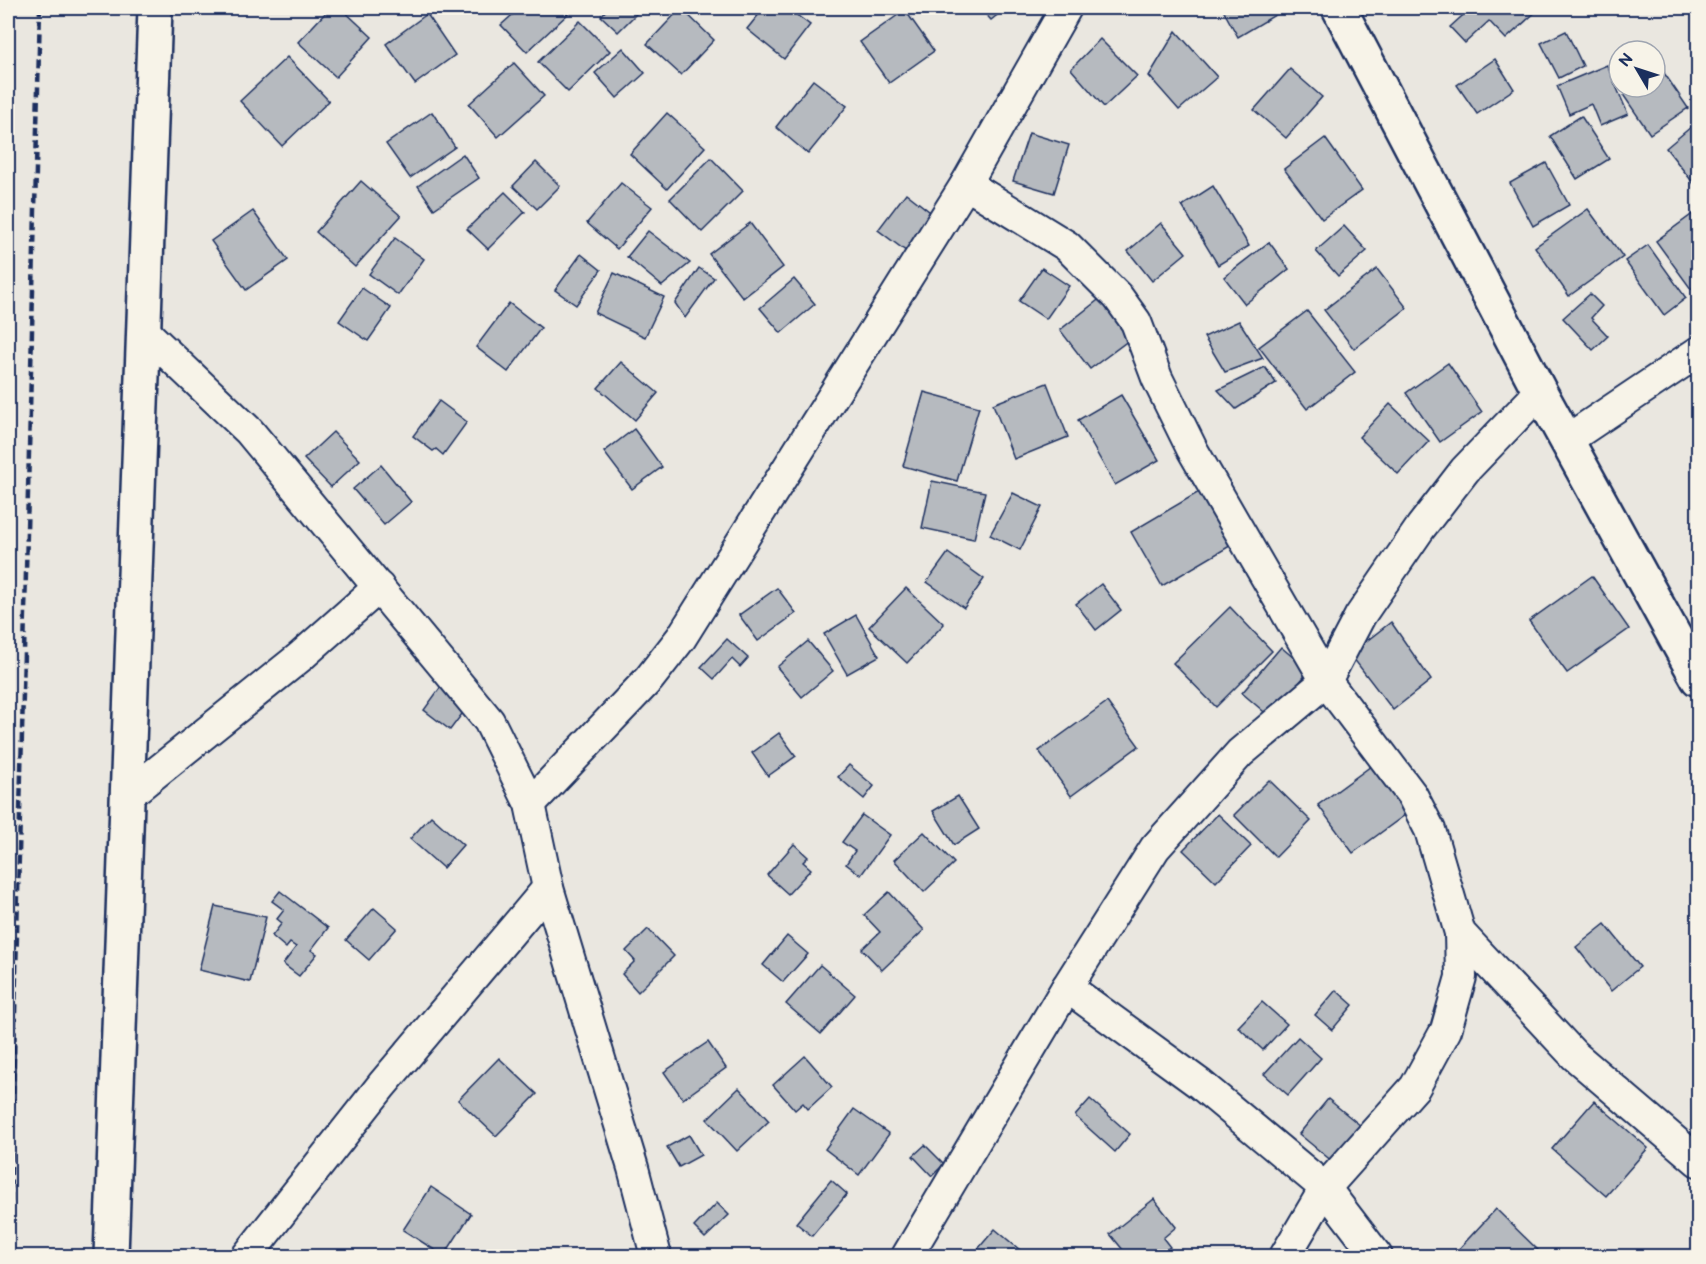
<svg xmlns="http://www.w3.org/2000/svg" width="1706" height="1264" font-family="'Balsamiq Sans',sans-serif">
	<style>
		.building { fill: #b6babf; stroke: #1b2f5e; stroke-width: 1.5 }
		.lines { fill: none; stroke-linecap: round; stroke-linejoin: round }
		.street-casing { stroke: #1b2f5e; stroke-width: 34 }
		.secondary-casing { stroke: #1b2f5e; stroke-width: 38 }
		.street { stroke: #f7f3e8; stroke-width: 30 }
		.secondary { stroke: #f7f3e8; stroke-width: 33 }
		.rail { stroke: #1b2f5e; stroke-width: 4.5; stroke-dasharray: 9 4.5; stroke-linecap: butt }
	</style>
	<rect width="100%" height="100%" fill="#eae7e0"/>
	<filter id="ink" filterUnits="userSpaceOnUse"><feTurbulence type="fractalNoise" baseFrequency=".0167" numOctaves="2"/><feDisplacementMap in="SourceGraphic" scale="12" xChannelSelector="R" yChannelSelector="G"/><feConvolveMatrix kernelMatrix="1 2 1 2 8 2 1 2 1" color-interpolation-filters="sRGB"/></filter>
	<g filter="url(#ink)">
		<g class="building">
			<path d="M330 8H341L372 37 336 77 298 42Z"/>
			<path d="M520 8H564L569 13 527 52 501 25Z"/>
			<path d="M608 8H642L618 32 601 16Z"/>
			<path d="M681 8 714 40 681 75 647 44Z"/>
			<path d="M764 8H787L810 25 784 59 747 29Z"/>
			<path d="M980 8H1006L991 20Z"/>
			<path d="M1222 8H1278L1280 12 1238 37Z"/>
			<path d="M1471 8H1540L1506 39 1489 21 1465 43 1450 27Z"/>
			<path d="M905 10 934 51 889 83 860 42Z"/>
			<path d="M427 14 455 55 415 84 386 44Z"/>
			<path d="M580 21 610 51 568 92 538 62Z"/>
			<path d="M1176 31 1217 77 1179 110 1149 76Z"/>
			<path d="M1566 31 1583 66 1559 78 1541 43Z"/>
			<path d="M1100 39 1137 76 1104 107 1071 69Z"/>
			<path d="M623 48 645 73 617 98 595 73Z"/>
			<path d="M287 57 329 101 282 146 240 101Z"/>
			<path d="M1495 59 1514 89 1477 114 1457 85Z"/>
			<path d="M514 63 544 96 498 137 469 104Z"/>
			<path d="M1607 65 1628 114 1600 126 1591 104 1569 114 1557 86Z"/>
			<path d="M1290 69 1322 97 1286 138 1254 110Z"/>
			<path d="M1662 70 1688 108 1650 134 1624 96 1637 87H1655V75Z"/>
			<path d="M813 80 847 106 808 154 776 127Z"/>
			<path d="M432 112 455 147 410 178 386 144Z"/>
			<path d="M667 113 705 147 667 189 630 154Z"/>
			<path d="M1581 116 1609 159 1577 179 1550 136Z"/>
			<path d="M1698 121V189L1666 148Z"/>
			<path d="M1029 133 1069 145 1054 193 1013 181Z"/>
			<path d="M1325 138 1362 190 1322 219 1284 169Z"/>
			<path d="M463 154 479 178 434 209 418 186Z"/>
			<path d="M711 158 743 191 702 232 670 199Z"/>
			<path d="M536 162 560 186 537 209 513 186Z"/>
			<path d="M1546 163 1569 205 1533 226 1510 183Z"/>
			<path d="M361 181 401 216 355 267 316 232Z"/>
			<path d="M621 183 652 207 617 249 587 223Z"/>
			<path d="M1213 186 1249 246 1218 265 1182 206Z"/>
			<path d="M505 192 525 212 488 249 467 229Z"/>
			<path d="M906 193 939 219 911 255 878 230Z"/>
			<path d="M1588 209 1623 257 1569 296 1535 247Z"/>
			<path d="M1698 210V283L1691 289 1656 241Z"/>
			<path d="M253 211 288 260 246 290 211 241Z"/>
			<path d="M750 223 783 267 743 298 709 254Z"/>
			<path d="M1161 223 1186 253 1152 281 1128 251Z"/>
			<path d="M1344 226 1367 251 1338 276 1316 251Z"/>
			<path d="M648 231 690 263 662 286 627 257Z"/>
			<path d="M395 238 424 259 398 295 369 274Z"/>
			<path d="M1269 242 1289 269 1245 304 1224 277Z"/>
			<path d="M1648 245 1686 298 1664 315 1625 261Z"/>
			<path d="M581 254 601 270 576 305 555 290Z"/>
			<path d="M699 268 714 278 685 318 675 303Z"/>
			<path d="M1042 268 1069 286 1046 319 1019 301Z"/>
			<path d="M1377 269 1407 308 1354 349 1324 310Z"/>
			<path d="M614 273 664 297 645 337 595 313Z"/>
			<path d="M794 279 815 304 781 333 760 308Z"/>
			<path d="M362 288 391 308 368 341 339 321Z"/>
			<path d="M1590 294 1602 306 1591 318 1608 336 1593 350 1563 318Z"/>
			<path d="M1102 297 1133 337 1090 369 1060 330Z"/>
			<path d="M509 303 541 328 508 372 476 347Z"/>
			<path d="M1307 311 1355 372 1307 409 1259 347Z"/>
			<path d="M1239 321 1263 358 1225 372 1204 337Z"/>
			<path d="M621 362 658 393 635 420 598 388Z"/>
			<path d="M1448 363 1482 412 1440 442 1406 393Z"/>
			<path d="M1265 367 1276 383 1236 409 1218 390Z"/>
			<path d="M1047 383 1068 437 1014 459 993 404Z"/>
			<path d="M924 392 979 407 957 481 903 466Z"/>
			<path d="M1121 395 1159 460 1115 485 1078 420Z"/>
			<path d="M439 401 467 422 443 455 436 449 433 451 413 436Z"/>
			<path d="M1390 404 1429 441 1398 474 1359 437Z"/>
			<path d="M634 429 662 467 632 489 604 452Z"/>
			<path d="M333 432 360 460 331 487 304 459Z"/>
			<path d="M381 465 411 502 384 525 353 489Z"/>
			<path d="M932 481 985 492 974 539 922 528Z"/>
			<path d="M1204 489 1235 543 1162 586 1131 532Z"/>
			<path d="M1013 493 1042 507 1020 550 990 535Z"/>
			<path d="M948 553 984 579 964 608 927 582Z"/>
			<path d="M1592 576 1629 629 1567 673 1529 621Z"/>
			<path d="M1101 584 1121 610 1096 630 1076 604Z"/>
			<path d="M777 588 796 613 758 641 739 615Z"/>
			<path d="M906 588 944 624 907 663 869 627Z"/>
			<path d="M1230 607 1272 651 1216 707 1173 663Z"/>
			<path d="M856 615 879 656 847 674 824 634Z"/>
			<path d="M1391 622 1431 680 1393 710 1350 654Z"/>
			<path d="M727 639 748 658 740 667 732 659 714 679 701 667Z"/>
			<path d="M808 641 833 671 802 697 777 667Z"/>
			<path d="M1281 647 1309 671 1270 717 1242 693Z"/>
			<path d="M450 674 477 694 450 730 424 710Z"/>
			<path d="M1107 702 1139 746 1071 796 1039 751Z"/>
			<path d="M779 733 796 756 768 776 752 753Z"/>
			<path d="M1378 761 1413 809 1353 853 1318 805Z"/>
			<path d="M849 765 874 786 864 799 838 777Z"/>
			<path d="M1269 780 1311 821 1276 857 1234 815Z"/>
			<path d="M958 796 979 829 954 845 933 811Z"/>
			<path d="M1218 814 1251 846 1216 882 1183 850Z"/>
			<path d="M862 815 890 835 861 875 846 864 855 851 842 842Z"/>
			<path d="M431 816 463 845 443 868 410 839Z"/>
			<path d="M924 832 954 863 924 892 894 860Z"/>
			<path d="M794 844 808 857 803 862 811 869 788 894 767 875Z"/>
			<path d="M280 891 328 928 311 950 317 954 299 976 283 964 296 947 290 943 286 948 272 936 282 923 277 919 284 910 272 901Z"/>
			<path d="M889 892 924 930 882 970 862 949 880 932 864 915Z"/>
			<path d="M215 906 266 917 250 982 199 970Z"/>
			<path d="M374 908 397 928 369 960 346 940Z"/>
			<path d="M1605 924 1640 967 1611 991 1576 947Z"/>
			<path d="M648 929 674 956 638 992 622 974 635 961 626 951Z"/>
			<path d="M787 936 808 954 783 982 763 965Z"/>
			<path d="M820 965 855 995 821 1034 786 1004Z"/>
			<path d="M1336 990 1353 1005 1332 1030 1315 1015Z"/>
			<path d="M1262 1002 1287 1024 1263 1050 1238 1027Z"/>
			<path d="M1298 1037 1321 1058 1288 1095 1264 1074Z"/>
			<path d="M708 1042 726 1068 683 1099 664 1072Z"/>
			<path d="M805 1056 832 1087 808 1109 803 1103 795 1110 773 1085Z"/>
			<path d="M499 1058 537 1094 496 1136 458 1100Z"/>
			<path d="M739 1088 769 1121 737 1151 707 1119Z"/>
			<path d="M1090 1099 1130 1134 1115 1152 1075 1116Z"/>
			<path d="M1328 1099 1361 1126 1333 1162 1299 1134Z"/>
			<path d="M1594 1101 1648 1148 1606 1196 1552 1149Z"/>
			<path d="M854 1109 889 1134 859 1175 825 1149Z"/>
			<path d="M689 1135 701 1155 679 1167 667 1147Z"/>
			<path d="M925 1145 944 1164 932 1176 913 1156Z"/>
			<path d="M831 1180 847 1194 812 1236 796 1223Z"/>
			<path d="M431 1187 471 1214 444 1256 403 1230Z"/>
			<path d="M1154 1199 1176 1227 1163 1238 1170 1247 1158 1256H1148L1145 1252 1140 1256H1128L1110 1234Z"/>
			<path d="M717 1203 729 1215 705 1238 694 1227Z"/>
			<path d="M1496 1209 1541 1253 1538 1256H1464L1457 1251Z"/>
			<path d="M995 1229 1027 1256H972Z"/>
		</g>
		<g class="lines">
			<defs>
				<g id="street">
					<path d="M966 184 1067 246 1118 297 1136 322 1157 378 1192 449 1326 681 1412 795 1430 830 1460 933 1574 1055 1698 1161"/>
					<path d="M143 330 249 431 489 721 530 804 548 888 633 1168 656 1256"/>
					<path d="M1567 440 1698 352"/>
					<path d="M127 796 300 657 379 587"/>
					<path d="M530 804 649 679 681 638 966 184 1066 8"/>
					<path d="M1067 987 1200 1084 1325 1188 1377 1256"/>
					<path d="M247 1256 382 1085 548 888"/>
					<path d="M907 1256 1067 987 1155 848 1240 753 1326 681 1360 616 1421 527 1465 470 1540 392"/>
					<path d="M1285 1256 1325 1188 1415 1087 1446 1030 1461 977 1460 933"/>
				</g>
				<g id="secondary">
					<path d="M1339 8 1540 392 1698 679"/>
					<path d="M111 1256 155 8"/>
				</g>
			</defs>
			<use href="#street" class="street-casing"/>
			<use href="#secondary" class="secondary-casing"/>
			<use href="#street" class="street"/>
			<use href="#secondary" class="secondary"/>
			<path class="rail" d="M9 1256 40 8"/>
		</g>
	</g>
	<rect width="1706" height="1264" fill="none" stroke="#f7f3e8" stroke-width="30"/>
	<rect x="15" y="15" width="1676" height="1234" fill="none" stroke="#1b2f5e" stroke-width="2" filter="url(#ink)"/>
	<g transform="translate(1637 69) rotate(309)"><circle r="28" fill="#f7f3e8" stroke="#9fa5b1" stroke-width="1.5"/>
	<path d="M0-4.5L10 22L0 15L-10 22Z" fill="#1b2f5e"/>
	<text y="-9" font-size="16" font-weight="bold" text-anchor="middle" fill="#1b2f5e">N</text>
	</g>
</svg>
